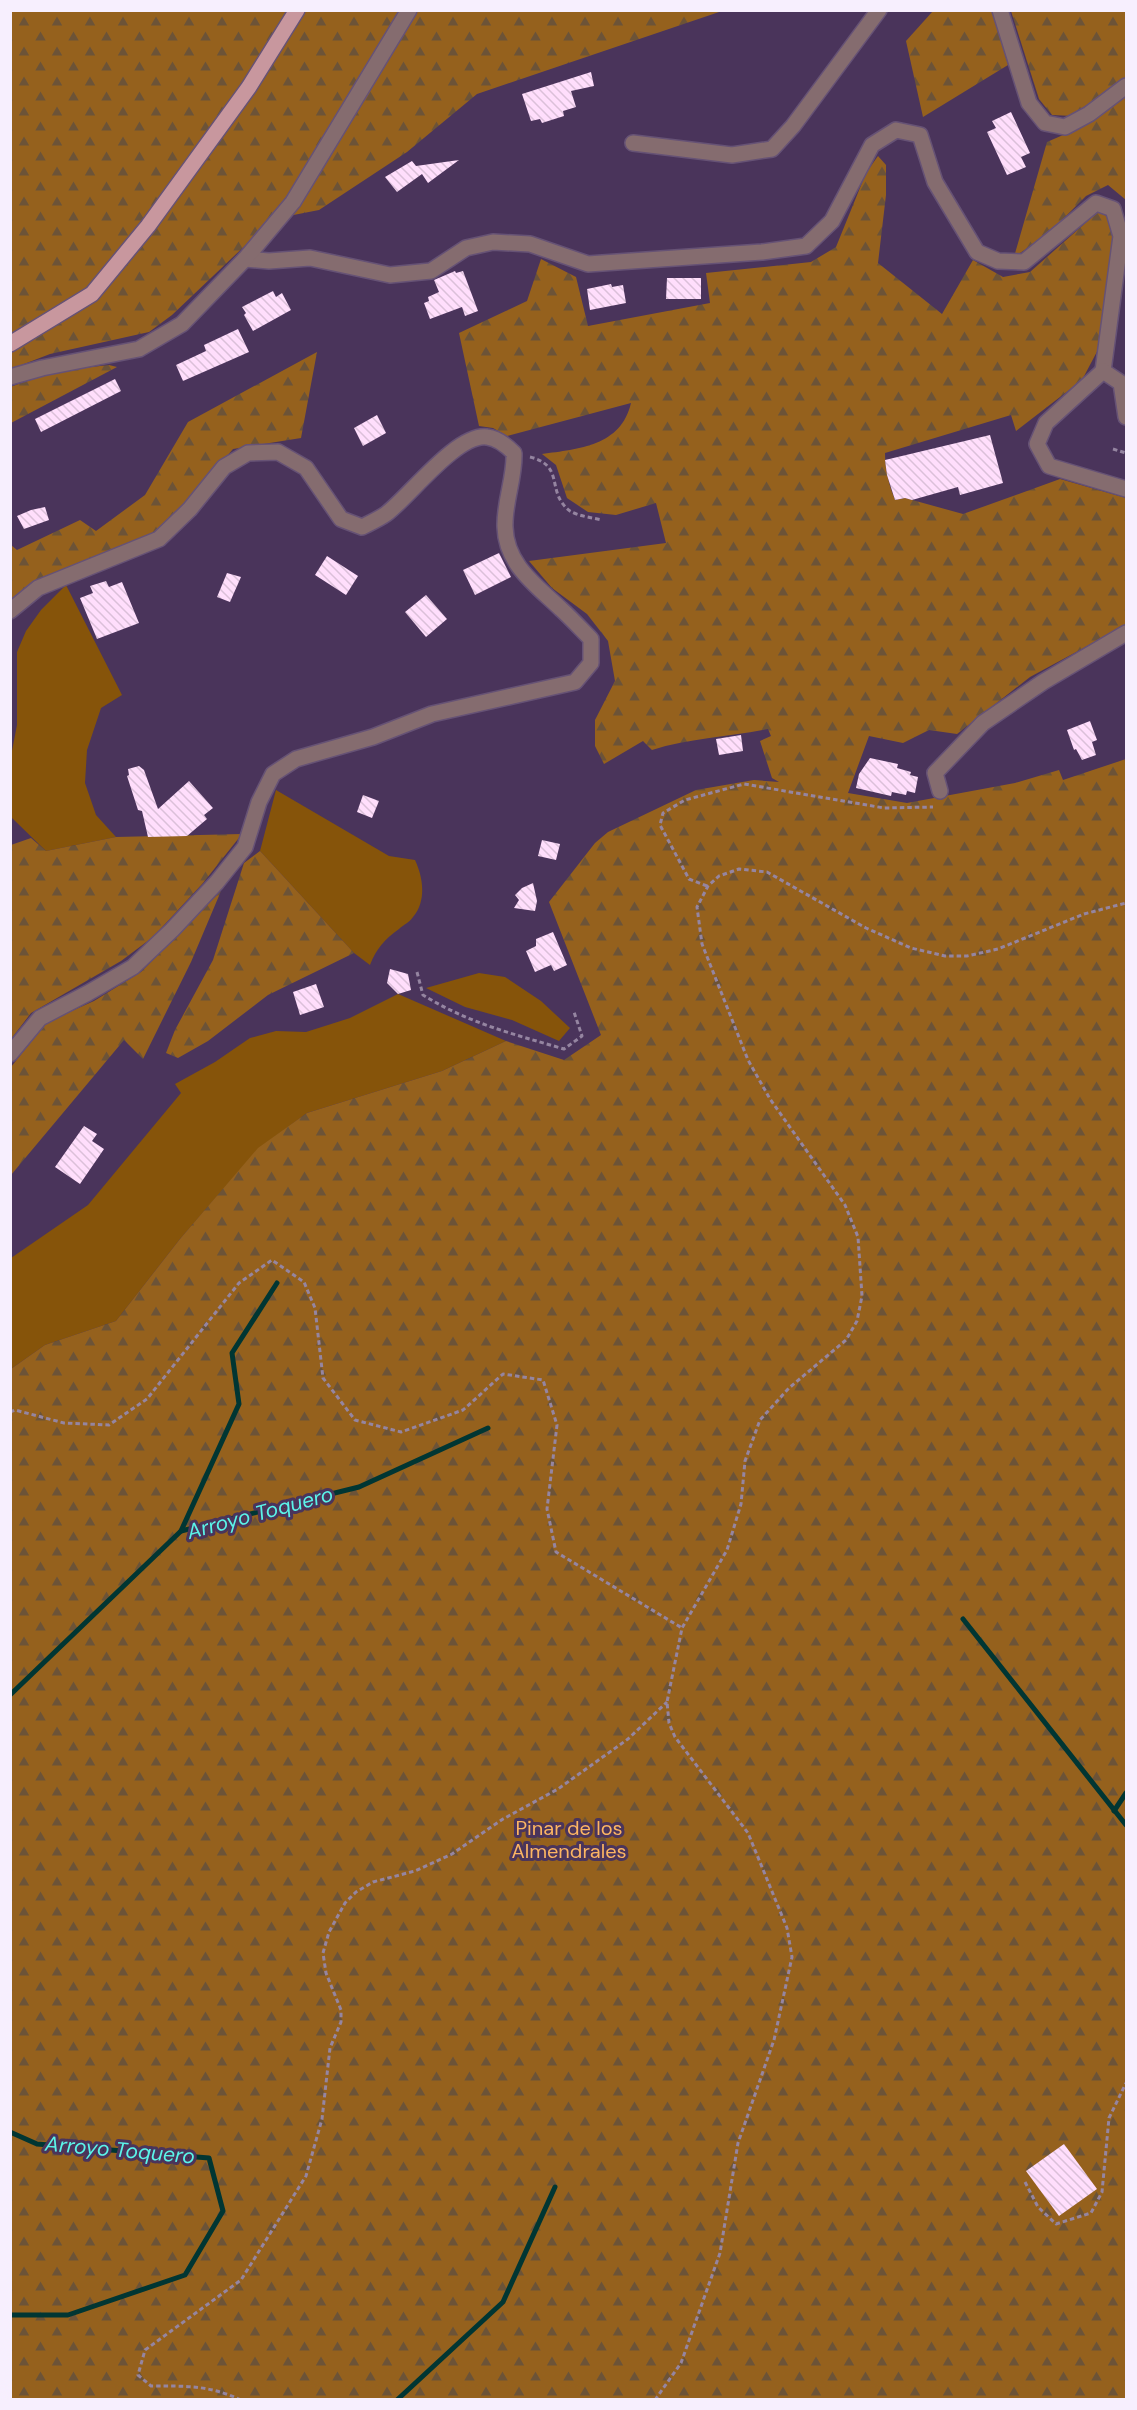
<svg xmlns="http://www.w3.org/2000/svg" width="1137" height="2410" font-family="'DM Sans',sans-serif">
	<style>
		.green { fill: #86540a }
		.forest { fill: url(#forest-firs) }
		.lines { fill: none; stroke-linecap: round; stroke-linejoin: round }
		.stream { stroke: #003633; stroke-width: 5 }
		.building { fill: url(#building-back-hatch) }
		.minor-casing { stroke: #665275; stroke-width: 18 }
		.major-casing { stroke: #665275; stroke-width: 18 }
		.path { stroke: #9585a1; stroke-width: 3; stroke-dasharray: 4.5 3; stroke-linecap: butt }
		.minor { stroke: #856c6f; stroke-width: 15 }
		.major { stroke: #c8979e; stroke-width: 15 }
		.labels { text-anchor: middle; stroke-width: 6; stroke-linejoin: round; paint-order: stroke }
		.park-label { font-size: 20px; fill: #fcb563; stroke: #4a345b }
		.water-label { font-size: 21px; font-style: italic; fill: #5bf4e9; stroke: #4a345b }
	</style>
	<defs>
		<pattern id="forest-firs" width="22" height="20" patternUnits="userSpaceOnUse" patternTransform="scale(1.5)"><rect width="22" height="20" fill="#95611d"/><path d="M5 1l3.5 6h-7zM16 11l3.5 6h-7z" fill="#6c5337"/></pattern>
		<pattern id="building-back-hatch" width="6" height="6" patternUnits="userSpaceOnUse" patternTransform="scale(1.5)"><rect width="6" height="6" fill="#ffdefc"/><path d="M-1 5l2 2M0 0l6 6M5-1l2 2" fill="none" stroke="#dbc0d9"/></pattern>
	</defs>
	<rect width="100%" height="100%" fill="#4a345b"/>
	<g class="green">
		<path d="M66 585 122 695 101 708 87 750 85 783 96 815 116 837 46 851 11 817V756L17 725V652L26 631 41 610Z"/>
		<path d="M276 790 389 856 415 860C423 877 427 901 413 917 410 922 403 925 399 929 385 939 376 949 370 965L354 953 260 851Z"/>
		<path d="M479 973 505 977 541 1001 570 1028 559 1041 512 1020 465 1007 426 988Z"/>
		<path d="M398 994 506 1041 442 1071 307 1113 258 1149 180 1239 116 1321 45 1345 11 1369V1258L88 1205 181 1093 175 1084 215 1062 250 1038 276 1031 306 1032 350 1018Z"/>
	</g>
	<g class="forest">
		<path d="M11 11H722L477 94 407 152 319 210 273 219 172 315 149 332 50 354 11 369Z"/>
		<path d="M933 11H993L1008 65 923 117 906 41Z"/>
		<path d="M1011 11H1126V78L1073 116 1052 115 1039 99Z"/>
		<path d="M1126 90V200L1108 185 1086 196 1048 234 1014 257 1047 142 1070 132Z"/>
		<path d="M878 156 886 165V195L878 263 942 314 973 260 1003 277 1030 272 1099 211 1108 217 1114 244 1101 344 1082 380 1016 431 1011 415 885 453C885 470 889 485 895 500L905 498 963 514 1060 479 1126 498V625L1030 677 957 734 929 730 903 743 869 736 848 793 907 803 1015 783 1059 770 1063 780 1126 759V2399L11 2400V1369L45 1345 116 1321 180 1239 258 1148 307 1113 442 1071 506 1041 564 1060 601 1035 549 902 595 843 608 832 696 790 754 780 779 782 772 778 760 741 771 736 768 729C730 737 689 738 652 750L643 741 604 764 595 746V720L615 681 608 641 587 614 552 588 529 561 666 543 656 503 616 515 588 512 567 498 556 465 542 454C579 449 621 446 631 403L507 436 493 428 479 426 459 333 527 301 541 259 576 277 588 326 710 303 706 273 811 262 836 247 866 173Z"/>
		<path d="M317 352 301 438 233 449 171 521 141 540 11 603V545L17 550 80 520 96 531 145 495 188 422Z"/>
		<path d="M109 365 117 367 11 423 10 387 57 371Z"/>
		<path d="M242 834 203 883 153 937 121 961 31 1013 11 1039V845L31 838 46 851 116 837Z"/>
		<path d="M260 851 354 953 268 995 208 1041 178 1058 166 1053 175 1030 213 960 244 863Z"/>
		<path d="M221 891 191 962 143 1059 124 1040 11 1175V1067L47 1022 94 1001 141 972Z"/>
	</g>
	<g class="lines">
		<g class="stream">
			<path d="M181 1531 239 1404 232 1353 277 1283"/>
			<path d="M963 1619 1126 1825"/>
			<path d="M10 1695 181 1531 359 1487 488 1428"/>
			<path d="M1114 1811 1126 1793"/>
			<path d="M10 2132 37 2144 209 2158 223 2211 185 2275 68 2315H10"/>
			<path d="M397 2400 503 2302 555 2187"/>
		</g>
	</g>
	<g class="building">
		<path d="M591 72 594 86 571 91 576 107 563 111 564 116 542 123 540 119 531 121 522 94Z"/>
		<path d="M1011 112 1030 153 1021 157 1026 167 1007 175 987 132 996 128 992 121Z"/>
		<path d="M459 160 428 183 422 174 397 192 385 177 412 161 416 166Z"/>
		<path d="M455 271 456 273 463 271 478 311 465 316 462 307 430 319 424 303 429 301 428 297 439 292 434 280Z"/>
		<path d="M667 278H701V299H666Z"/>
		<path d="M611 284 612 287 623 285 626 303 590 310 587 289Z"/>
		<path d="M273 291 276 297 282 293 291 310 253 331 244 315 246 313 242 307Z"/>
		<path d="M238 329 249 352 183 381 176 365 206 351 204 345Z"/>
		<path d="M115 379 121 391 41 432 35 419Z"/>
		<path d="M377 415 386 433 363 446 354 428Z"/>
		<path d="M990 435 1003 483 960 495 958 487 912 500 905 498 895 500 887 475 885 460Z"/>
		<path d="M45 507 49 520 24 529 17 516 31 510Z"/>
		<path d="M499 553 511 577 475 595 463 570Z"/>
		<path d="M327 556 358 576 346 595 315 575Z"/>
		<path d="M227 573 241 577 230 602 217 597Z"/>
		<path d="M106 581 109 587 122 582 139 623 97 639 80 598 93 593 90 586Z"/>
		<path d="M426 595 447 619 426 637 405 612Z"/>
		<path d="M1090 721 1097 740 1092 742 1096 755 1082 760 1076 749 1074 750 1067 730Z"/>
		<path d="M741 735 743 751 719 755 716 739Z"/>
		<path d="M870 758 898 764 897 768 911 772 910 775 918 777 915 793 907 791 906 795 892 792 891 796 856 788 859 774Z"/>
		<path d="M139 766 144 770 158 809 189 781 213 808 204 815 207 819 187 836 148 837 142 811 138 810 127 776 129 775 128 769Z"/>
		<path d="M363 795 379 801 372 818 357 812Z"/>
		<path d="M542 840 560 844 556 860 538 856Z"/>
		<path d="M533 883 537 901 535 911 514 908 519 900 515 895 522 888Z"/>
		<path d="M553 932 567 965 554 971 551 965 535 972 526 951 536 946V939Z"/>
		<path d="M390 969 408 974 411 990 398 994 387 983Z"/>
		<path d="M316 984 324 1007 300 1015 293 992Z"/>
		<path d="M84 1126 97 1134 92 1141 104 1149 80 1184 55 1167Z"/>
		<path d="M1064 2144 1097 2189 1059 2216 1026 2171Z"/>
	</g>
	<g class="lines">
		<defs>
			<g id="minor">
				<path d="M1000 10 1029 103 1045 123 1065 127 1089 114 1126 86"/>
				<path d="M633 143 732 155 772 149 793 126 879 10"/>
				<path d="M245 259 269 261 310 258 390 275 431 271 466 248 493 242 530 244 588 264 762 252 806 246 832 221 872 145 896 130 920 135 935 182 977 252 998 261 1024 262 1096 203 1113 209 1121 236 1103 371"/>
				<path d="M10 377 42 368 139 349 182 324 245 259 293 202 409 10"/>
				<path d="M1126 417 1121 383 1103 371 1046 423 1037 444 1049 466 1126 489"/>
				<path d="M10 611 38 588 159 539 190 509 224 467 248 453 278 452 306 468 341 519 362 527C370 523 379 519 386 514 409 497 457 433 487 437 498 438 507 446 514 453 515 478 504 502 505 527 506 565 536 585 561 609 571 618 581 629 591 639V663L575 682 432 714 373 737 296 759 273 774 259 802 245 847 217 882 172 930 133 967 88 993 40 1018 10 1054"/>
				<path d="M940 791 935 773 983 723 1043 682 1126 633"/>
			</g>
			<path id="major" d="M10 344 92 294 148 226 249 87 297 10"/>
		</defs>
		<use href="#minor" class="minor-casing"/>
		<use href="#major" class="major-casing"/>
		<g class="path">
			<path d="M1113 449 1126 453"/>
			<path d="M530 457C566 466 545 492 570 511 578 516 593 518 602 520"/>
			<path d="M707 886 689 879 660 825 663 813 685 800 744 784 884 808 933 807"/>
			<path d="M417 972 423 995C468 1023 513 1034 564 1049L582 1036 574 1012"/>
			<path d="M10 1412 15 1410 64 1423 109 1425 147 1399 239 1283 272 1260 304 1282 315 1308 323 1378 355 1420 401 1432 463 1410 503 1374 543 1380 557 1425 547 1509 556 1552 682 1628"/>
			<path d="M1025 2182 1038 2207 1056 2224 1091 2213 1102 2192 1109 2118 1126 2083"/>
			<path d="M241 2400C209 2385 186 2386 151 2386L138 2375 145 2350 241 2280 306 2176 322 2119 330 2048 341 2022V2010L326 1973 323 1953 329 1932 345 1903 356 1892 373 1882 415 1871 452 1854 503 1819 558 1789 628 1739 667 1702"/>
			<path d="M655 2400 681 2363 720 2253 738 2143 774 2040 792 1957 787 1928 748 1833 675 1737 669 1723 667 1702 682 1628 727 1550 741 1504 745 1461 760 1420 789 1388 846 1340 857 1321 862 1296 858 1237 845 1205 770 1099 748 1060 702 944 697 907 708 886 719 876 739 869 767 872 866 928 911 948 945 956H967L998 949 1084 914 1126 903"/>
		</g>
		<use href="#minor" class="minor"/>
		<use href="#major" class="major"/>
	</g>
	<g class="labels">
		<g class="park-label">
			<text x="569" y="1835">Pinar de los<tspan x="569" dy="23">Almendrales</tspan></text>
		</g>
		<g class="water-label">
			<text transform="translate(260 1513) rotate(-15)" y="7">Arroyo Toquero</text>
			<text transform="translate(120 2150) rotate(5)" y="7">Arroyo Toquero</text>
		</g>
	</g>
	<rect width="1137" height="2410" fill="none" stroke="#f7effe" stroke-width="24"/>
</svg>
